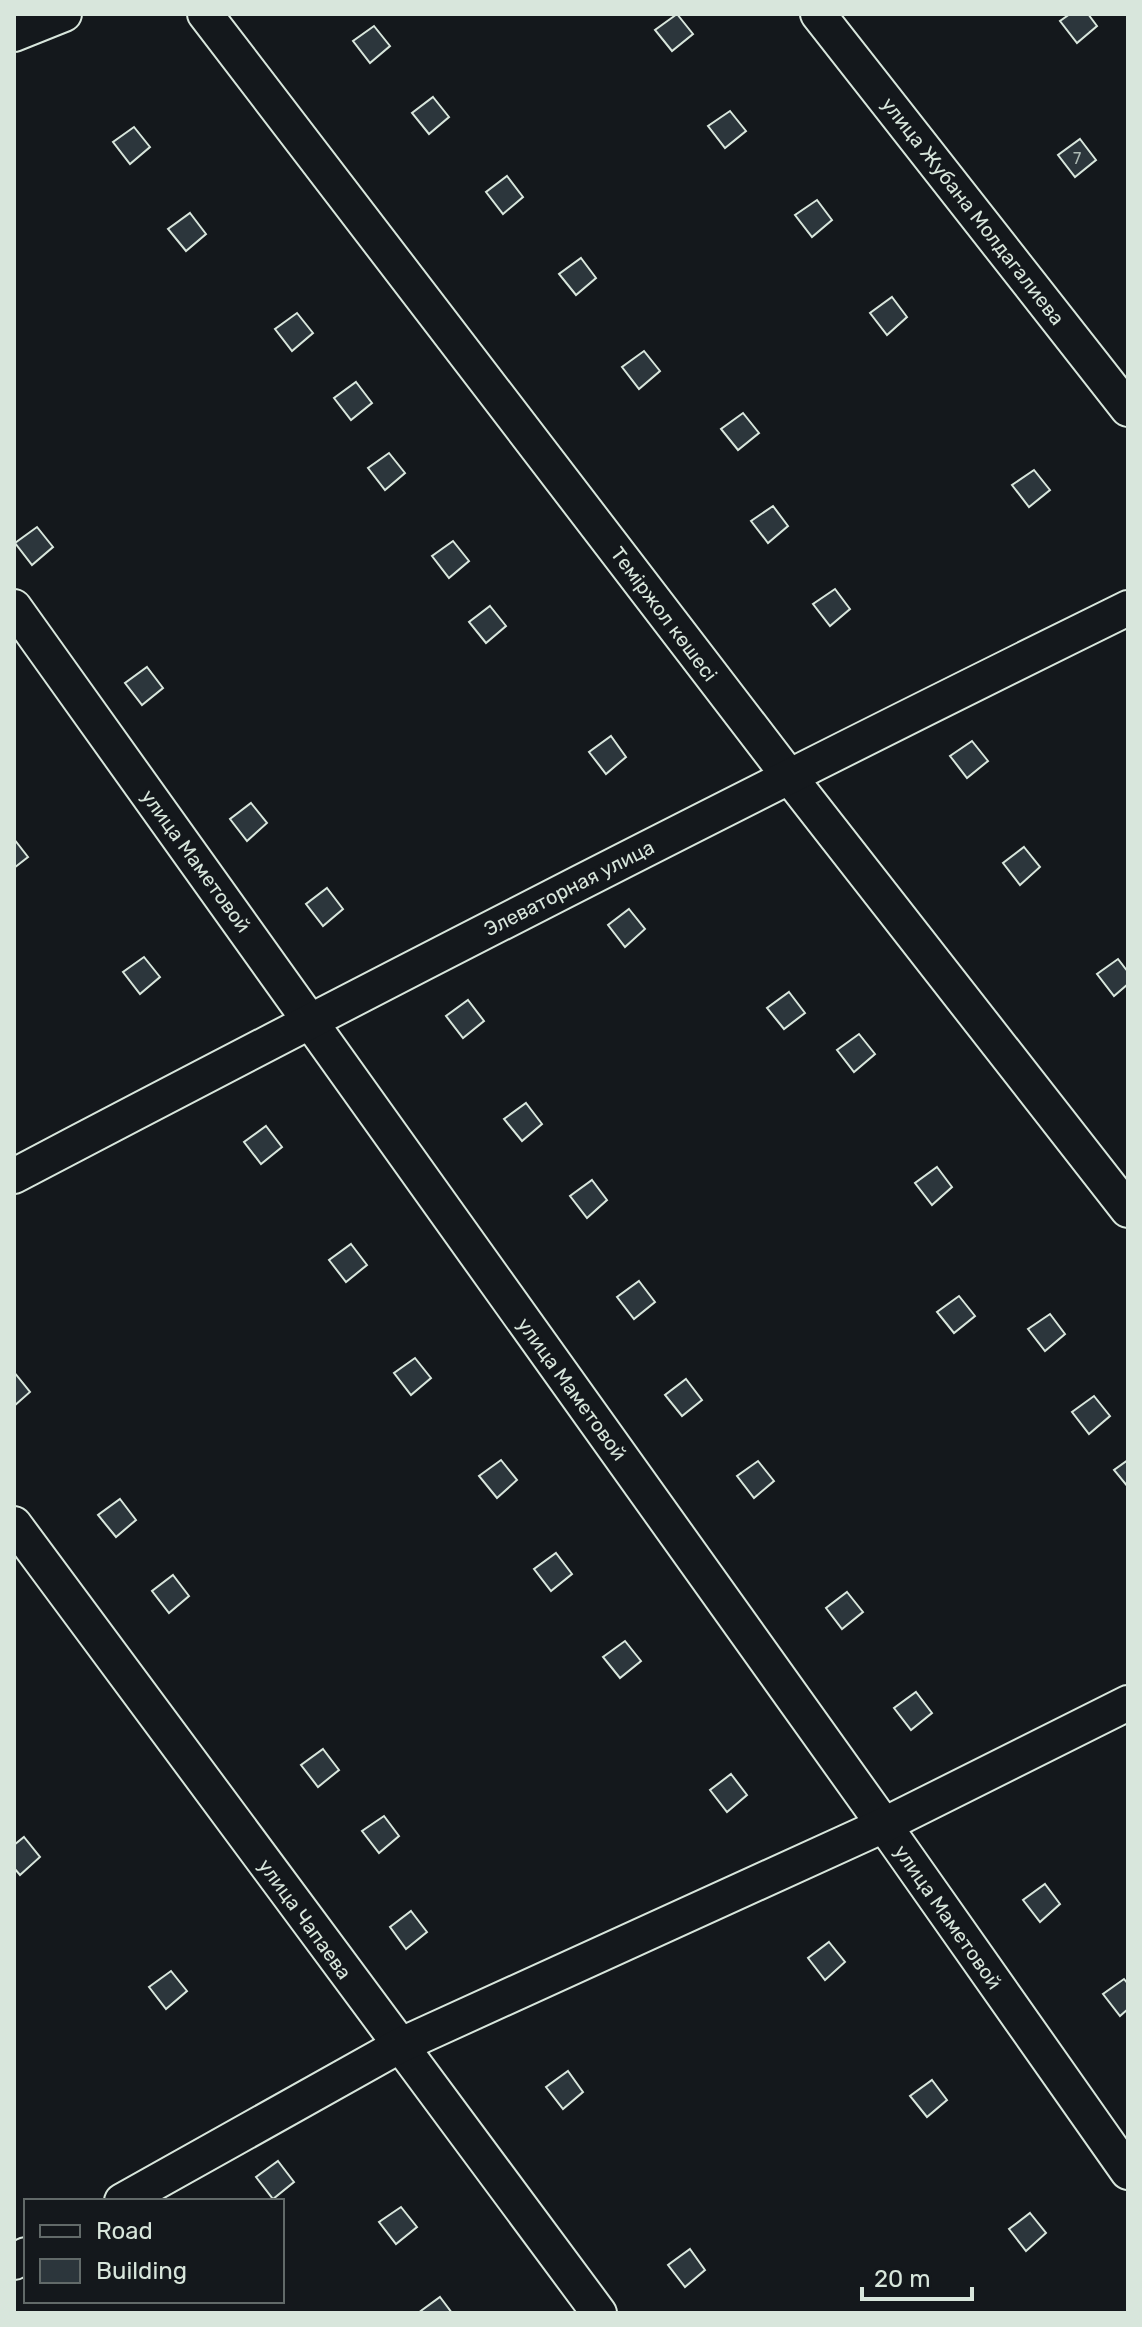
<svg xmlns="http://www.w3.org/2000/svg" width="1142" height="2327" font-family="Rubik,sans-serif">
	<style>
		.building { fill: #2c363c; stroke: #d8e6dc; stroke-width: 2 }
		.lines { fill: none; stroke-linecap: round; stroke-linejoin: round }
		.street-casing { stroke: #d8e6dc; stroke-width: 38 }
		.street { stroke: #14181c; stroke-width: 34 }
		.labels { text-anchor: middle; stroke-width: 6; stroke-linejoin: round; paint-order: stroke }
		.number-label { font-size: 16px; fill: #adbab4 }
		.street-label { font-size: 20px; fill: #d8e6dc; stroke: #14181c }
	</style>
	<rect width="100%" height="100%" fill="#14181c"/>
	<g class="building">
		<path d="M677 14 693 34 672 51 655 30Z"/>
		<path d="M1070 14H1088L1097 26 1077 43 1060 21Z"/>
		<path d="M374 26 390 46 370 63 353 41Z"/>
		<path d="M433 97 449 117 429 134 412 113Z"/>
		<path d="M730 111 746 131 725 148 708 126Z"/>
		<path d="M134 127 150 147 130 164 113 142Z"/>
		<path d="M1080 139 1096 160 1075 177 1058 155Z"/>
		<path d="M507 176 523 197 503 214 486 192Z"/>
		<path d="M817 200 832 220 812 237 795 215Z"/>
		<path d="M190 213 206 234 186 251 168 229Z"/>
		<path d="M581 258 596 278 576 295 559 274Z"/>
		<path d="M892 297 907 317 887 335 870 313Z"/>
		<path d="M297 313 313 333 292 351 275 329Z"/>
		<path d="M644 351 660 371 639 389 622 367Z"/>
		<path d="M356 382 372 403 351 420 334 398Z"/>
		<path d="M743 413 759 433 738 450 721 429Z"/>
		<path d="M389 453 405 473 385 490 368 468Z"/>
		<path d="M1034 470 1050 490 1029 507 1012 485Z"/>
		<path d="M773 506 788 526 768 543 751 521Z"/>
		<path d="M37 527 53 547 32 565 15 543Z"/>
		<path d="M453 541 469 561 449 578 432 556Z"/>
		<path d="M835 589 850 609 830 626 813 604Z"/>
		<path d="M490 606 506 626 486 643 469 622Z"/>
		<path d="M147 667 163 688 142 705 125 683Z"/>
		<path d="M611 736 626 757 606 774 589 752Z"/>
		<path d="M972 741 988 761 967 778 950 756Z"/>
		<path d="M251 803 267 823 247 841 230 819Z"/>
		<path d="M14 839 28 857 14 868Z"/>
		<path d="M1024 847 1040 867 1020 885 1003 863Z"/>
		<path d="M327 888 343 909 323 926 306 904Z"/>
		<path d="M629 909 645 929 625 947 608 925Z"/>
		<path d="M144 957 160 977 140 994 123 972Z"/>
		<path d="M1118 959 1128 972V984L1114 996 1097 974Z"/>
		<path d="M789 992 805 1013 784 1029 767 1008Z"/>
		<path d="M468 1000 484 1021 463 1038 446 1016Z"/>
		<path d="M859 1034 875 1054 854 1072 837 1050Z"/>
		<path d="M526 1103 542 1124 522 1141 504 1119Z"/>
		<path d="M266 1126 282 1147 261 1164 244 1142Z"/>
		<path d="M937 1167 952 1187 932 1205 915 1183Z"/>
		<path d="M592 1180 607 1200 587 1218 570 1196Z"/>
		<path d="M351 1244 367 1265 346 1282 329 1260Z"/>
		<path d="M639 1281 655 1302 634 1319 617 1297Z"/>
		<path d="M959 1296 975 1316 954 1333 937 1312Z"/>
		<path d="M1050 1314 1065 1334 1045 1351 1028 1329Z"/>
		<path d="M415 1358 431 1378 411 1395 394 1373Z"/>
		<path d="M14 1372 30 1392 14 1406Z"/>
		<path d="M686 1379 702 1400 682 1416 665 1395Z"/>
		<path d="M1094 1396 1110 1416 1089 1434 1072 1412Z"/>
		<path d="M501 1460 517 1480 497 1498 479 1476Z"/>
		<path d="M1128 1460V1487L1114 1470Z"/>
		<path d="M758 1461 774 1481 754 1498 737 1476Z"/>
		<path d="M120 1499 136 1520 116 1537 98 1515Z"/>
		<path d="M556 1553 572 1574 551 1591 534 1569Z"/>
		<path d="M173 1575 189 1596 169 1613 152 1591Z"/>
		<path d="M847 1592 863 1612 842 1629 826 1608Z"/>
		<path d="M625 1641 641 1661 620 1678 603 1657Z"/>
		<path d="M916 1692 932 1713 911 1730 894 1708Z"/>
		<path d="M323 1749 339 1770 318 1787 301 1765Z"/>
		<path d="M731 1774 747 1795 727 1812 710 1790Z"/>
		<path d="M384 1816 399 1836 379 1853 362 1831Z"/>
		<path d="M24 1837 40 1857 20 1875 14 1868V1845Z"/>
		<path d="M1045 1884 1060 1904 1040 1922 1023 1900Z"/>
		<path d="M411 1911 427 1932 406 1949 390 1927Z"/>
		<path d="M829 1942 845 1962 825 1980 808 1958Z"/>
		<path d="M171 1971 187 1991 166 2009 149 1987Z"/>
		<path d="M1124 1979 1128 1984V2009L1120 2016 1103 1994Z"/>
		<path d="M568 2071 583 2092 563 2109 546 2087Z"/>
		<path d="M932 2080 947 2100 927 2117 910 2096Z"/>
		<path d="M278 2161 294 2182 273 2199 256 2177Z"/>
		<path d="M401 2207 417 2227 396 2244 379 2222Z"/>
		<path d="M1030 2213 1046 2233 1026 2251 1009 2229Z"/>
		<path d="M690 2249 705 2270 685 2287 668 2265Z"/>
		<path d="M440 2297 452 2313H418Z"/>
	</g>
	<g class="lines">
		<defs>
			<g id="street">
				<path d="M205 14 788 775 1128 1210"/>
				<path d="M818 14 1128 409"/>
				<path d="M14 34 64 14"/>
				<path d="M14 607 884 1825 1128 2172"/>
				<path d="M14 1176C383 982 754 792 1128 608"/>
				<path d="M14 1524 599 2313"/>
				<path d="M122 2201 399 2046 884 1825 1128 1703"/>
				<path d="M14 2262 26 2255"/>
			</g>
		</defs>
		<use href="#street" class="street-casing"/>
		<use href="#street" class="street"/>
	</g>
	<g class="labels">
		<g class="number-label">
			<text x="1077" y="164">7</text>
		</g>
		<g class="street-label">
			<text transform="translate(973 211) rotate(52)" y="7">улица Жубана Молдагалиева</text>
			<text transform="translate(664 614) rotate(53)" y="7">Теміржол көшесі</text>
			<text transform="translate(196 861) rotate(54)" y="7">улица Маметовой</text>
			<text transform="translate(569 888) rotate(-27)" y="7">Элеваторная улица</text>
			<text transform="translate(572 1389) rotate(54)" y="7">улица Маметовой</text>
			<text transform="translate(948 1917) rotate(55)" y="7">улица Маметовой</text>
			<text transform="translate(305 1919) rotate(54)" y="7">улица Чапаева</text>
		</g>
	</g>
	<rect width="1142" height="2327" fill="none" stroke="#d8e6dc" stroke-width="32"/>
	<rect x="24" y="2199" width="260" height="104" fill="#14181c" stroke="#626a69" stroke-width="2"/>
	<rect x="40" y="2225" width="40" height="12" fill="#14181c" stroke="#626a69" stroke-width="2"/>
	<text x="96" y="2239" font-size="24" fill="#d8e6dc">Road</text>
	<rect x="40" y="2259" width="40" height="24" fill="#2c363c" stroke="#626a69" stroke-width="2"/>
	<text x="96" y="2279" font-size="24" fill="#d8e6dc">Building</text>
	<path d="M862 2287v12h110v-12" fill="none" stroke="#d8e6dc" stroke-width="4"/>
	<text x="874" y="2287" font-size="24" fill="#d8e6dc" stroke="#14181c" stroke-width="6" paint-order="stroke">20 m</text>
</svg>
